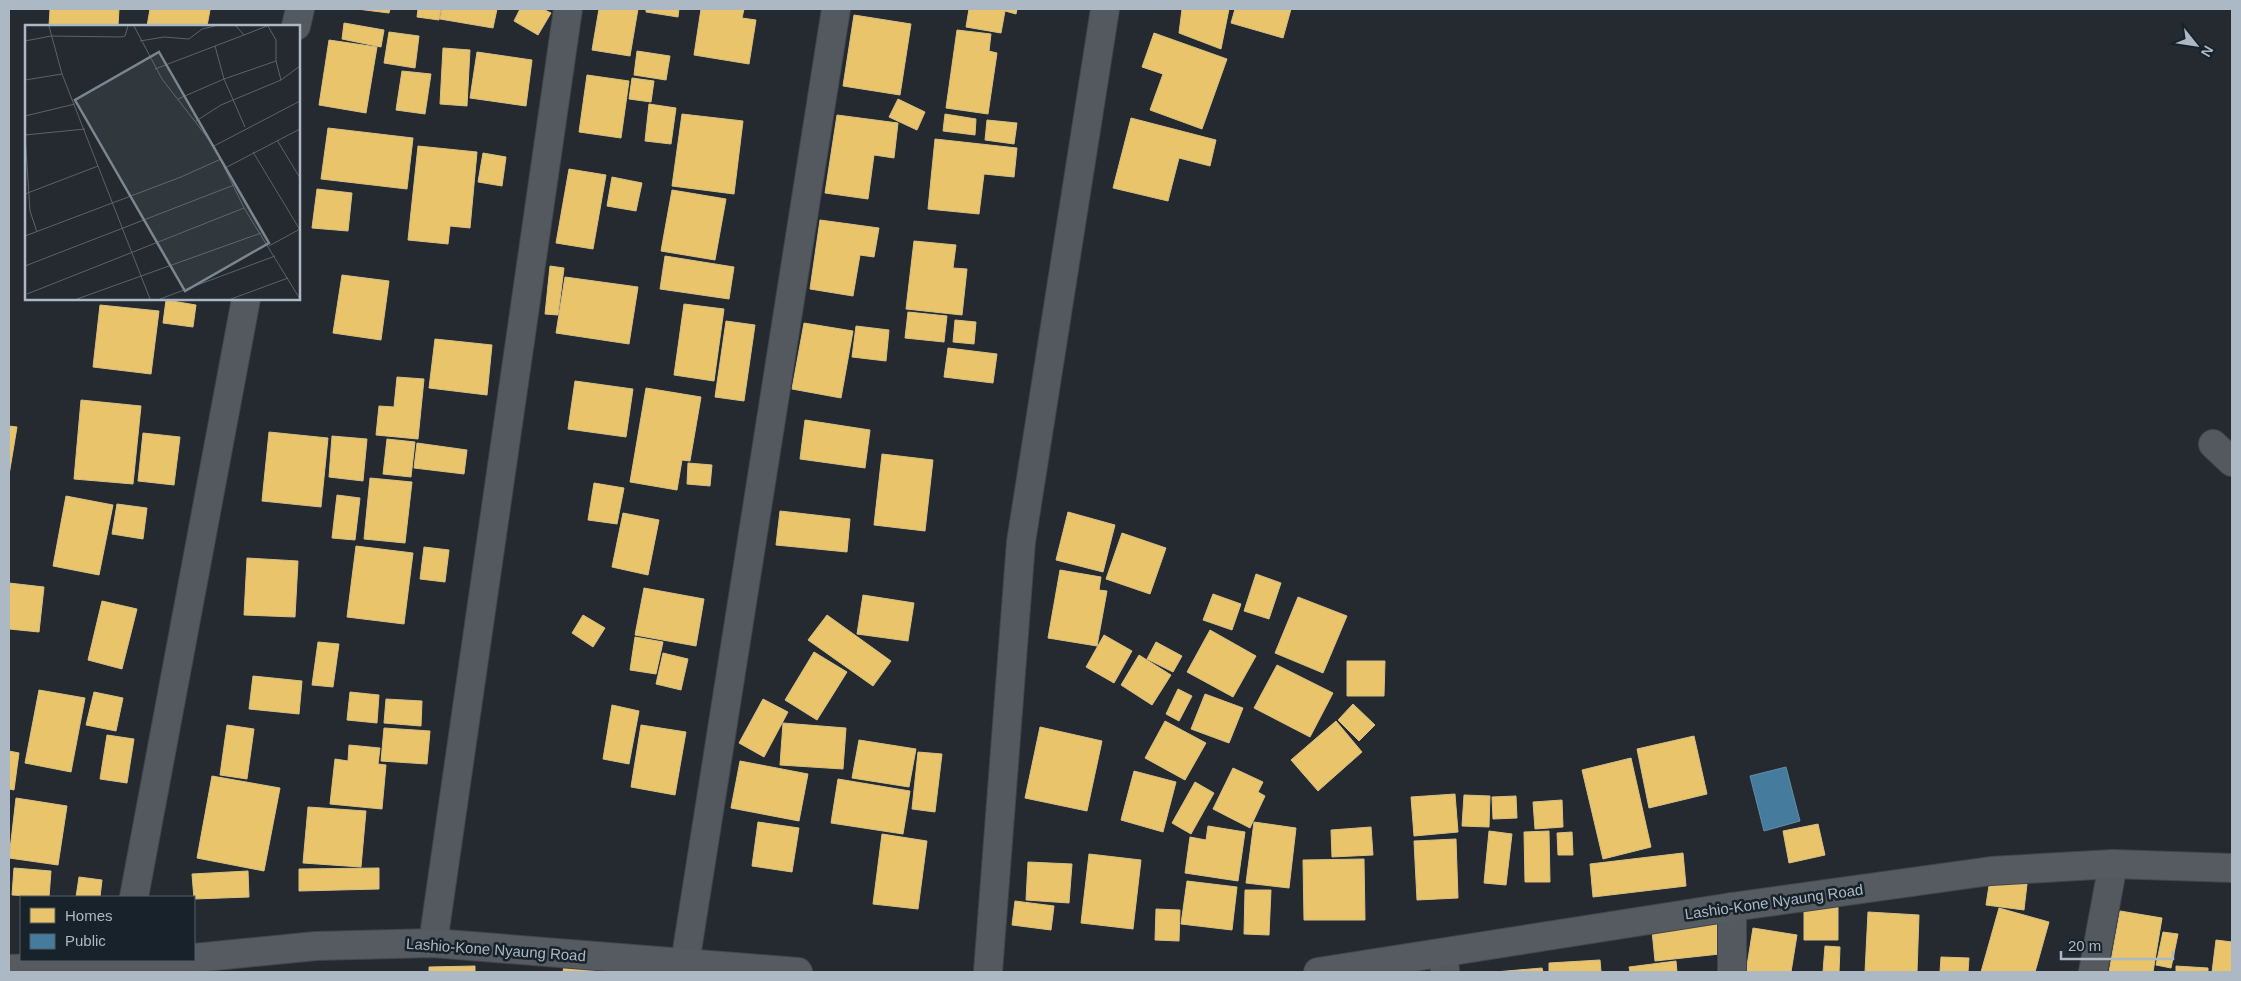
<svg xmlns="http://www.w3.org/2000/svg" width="2241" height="981" font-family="Helvetica,sans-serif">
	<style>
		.homes { fill: #e9c46a; stroke: #d7c085 }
		.public { fill: #457b9d; stroke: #648da8 }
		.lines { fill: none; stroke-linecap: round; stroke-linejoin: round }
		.minor-casing { stroke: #404549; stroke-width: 30 }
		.major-casing { stroke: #41474d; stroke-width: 30 }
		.minor { stroke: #53595f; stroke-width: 28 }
		.major { stroke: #565b61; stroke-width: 28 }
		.labels { text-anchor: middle; stroke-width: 5; stroke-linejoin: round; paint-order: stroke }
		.street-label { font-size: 15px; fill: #acb8c3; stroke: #18222a }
		.inset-road { fill: none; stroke: #5a636b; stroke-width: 1 }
		.view { fill: #7c8690; fill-opacity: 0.15; stroke: #7c8690; stroke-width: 2.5 }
		.inset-edge { fill: none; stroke: #acb8c3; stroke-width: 2.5 }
	</style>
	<rect width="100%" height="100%" fill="#242a30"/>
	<g class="homes">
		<path d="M50 9H119L118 26H49Z"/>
		<path d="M150 9H203L210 10 207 26H147Z"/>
		<path d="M357 9H390L389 13Z"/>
		<path d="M418 9H441L439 20 417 17Z"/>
		<path d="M442 9H497L493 28 440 19Z"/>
		<path d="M520 9H543L551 13 538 35 514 21Z"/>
		<path d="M599 9H638L630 56 592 50Z"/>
		<path d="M646 9H679L678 17 646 12Z"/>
		<path d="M701 9H744L742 18 756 20 749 64 694 55Z"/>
		<path d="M969 9H1017L1016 14 1005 11 1001 33 966 27Z"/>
		<path d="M1182 9H1229L1221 49 1179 33Z"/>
		<path d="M1235 9H1291L1283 38 1231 23Z"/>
		<path d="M854 15 911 24 900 95 843 86Z"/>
		<path d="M344 23 384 30 381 47 342 39Z"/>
		<path d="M957 30 991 34 989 51 997 53 988 114 946 108Z"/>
		<path d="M389 32 419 36 415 68 384 63Z"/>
		<path d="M1154 33 1227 59 1202 129 1150 110 1163 74 1142 67Z"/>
		<path d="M329 40 377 47 366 113 319 105Z"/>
		<path d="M443 48 470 50 467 106 440 104Z"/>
		<path d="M637 51 670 56 666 80 634 75Z"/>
		<path d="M477 52 532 60 526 106 470 98Z"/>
		<path d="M402 71 431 74 425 114 396 110Z"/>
		<path d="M587 75 629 81 621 138 579 132Z"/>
		<path d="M632 78 654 81 651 102 629 99Z"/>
		<path d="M898 99 925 112 917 130 889 117Z"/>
		<path d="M649 104 676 108 671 144 645 141Z"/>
		<path d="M682 114 743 121 734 194 672 186Z"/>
		<path d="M945 114 976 119 975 135 943 131Z"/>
		<path d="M837 115 898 123 894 158 874 155 868 199 825 193Z"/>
		<path d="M1131 118 1216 140 1210 166 1179 158 1168 201 1113 188Z"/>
		<path d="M987 120 1017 123 1014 144 985 140Z"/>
		<path d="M328 128 413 138 407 189 321 179Z"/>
		<path d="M935 139 1017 148 1014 177 984 174 979 214 928 209Z"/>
		<path d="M418 146 477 152 470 228 450 226 448 244 408 240Z"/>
		<path d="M483 153 506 157 502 186 478 182Z"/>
		<path d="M569 169 606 175 593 249 556 243Z"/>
		<path d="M612 177 642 183 636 211 607 206Z"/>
		<path d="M317 189 352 193 348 231 312 228Z"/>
		<path d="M672 190 726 199 715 260 661 251Z"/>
		<path d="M820 220 879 228 874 257 860 255 853 296 810 289Z"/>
		<path d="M914 241 956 245 953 268 967 269 962 315 906 309Z"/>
		<path d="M665 256 734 267 729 299 660 289Z"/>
		<path d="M550 266 564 268 558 315 545 314Z"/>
		<path d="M342 275 389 281 381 340 333 333Z"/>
		<path d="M565 277 638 287 629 344 556 333Z"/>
		<path d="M166 300 196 305 193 327 163 323Z"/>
		<path d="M684 304 724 309 714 381 674 375Z"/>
		<path d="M100 305 159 311 151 374 93 367Z"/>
		<path d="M908 312 947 316 944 342 905 338Z"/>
		<path d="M955 320 976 322 974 344 953 342Z"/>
		<path d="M726 321 755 325 744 401 715 397Z"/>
		<path d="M804 323 853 331 841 398 792 389Z"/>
		<path d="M856 326 889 330 886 361 852 357Z"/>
		<path d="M435 339 492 345 487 395 429 388Z"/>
		<path d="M948 348 997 354 993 383 944 377Z"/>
		<path d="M397 377 424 379 418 439 376 435 379 406 394 407Z"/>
		<path d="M575 381 633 389 626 437 568 429Z"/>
		<path d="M646 388 701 397 690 461 682 460 677 490 630 482Z"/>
		<path d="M81 400 141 406 133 484 74 479Z"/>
		<path d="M805 420 870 430 865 468 800 459Z"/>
		<path d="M9 426 17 427 9 475Z"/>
		<path d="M269 432 328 438 321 507 262 501Z"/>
		<path d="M143 433 180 437 174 485 138 481Z"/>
		<path d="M332 436 367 439 363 481 329 477Z"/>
		<path d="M387 439 415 442 411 477 383 474Z"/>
		<path d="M417 443 467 450 464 474 414 468Z"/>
		<path d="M882 454 933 460 925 531 874 525Z"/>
		<path d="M688 463 712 465 710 486 687 484Z"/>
		<path d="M370 478 412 482 405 543 364 539Z"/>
		<path d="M594 483 624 488 617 524 588 520Z"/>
		<path d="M337 495 360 498 355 540 332 538Z"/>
		<path d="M66 496 113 505 99 575 53 566Z"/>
		<path d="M117 504 147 508 143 539 112 534Z"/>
		<path d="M780 511 850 519 847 552 776 545Z"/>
		<path d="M1068 512 1115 525 1103 572 1056 560Z"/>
		<path d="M623 513 659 520 648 575 612 567Z"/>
		<path d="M1122 533 1166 548 1150 594 1106 579Z"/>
		<path d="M356 546 413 553 404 624 347 617Z"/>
		<path d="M424 547 449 550 445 582 420 579Z"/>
		<path d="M247 558 298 561 295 617 244 615Z"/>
		<path d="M1060 570 1101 577 1099 590 1107 591 1097 646 1048 638Z"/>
		<path d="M1256 574 1281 583 1269 619 1244 611Z"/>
		<path d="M9 583 44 587 39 632 9 629Z"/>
		<path d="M644 588 704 599 696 646 635 635Z"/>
		<path d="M1213 594 1241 604 1232 630 1203 620Z"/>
		<path d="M863 595 914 603 908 641 857 634Z"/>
		<path d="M1298 597 1347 616 1323 673 1275 653Z"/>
		<path d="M102 601 137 609 122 669 88 660Z"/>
		<path d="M583 615 605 628 593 647 572 633Z"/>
		<path d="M827 615 891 661 873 686 808 640Z"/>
		<path d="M1210 630 1256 656 1233 697 1187 672Z"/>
		<path d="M1104 635 1132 651 1114 683 1086 667Z"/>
		<path d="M635 637 663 642 656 674 630 670Z"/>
		<path d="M318 642 339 644 333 687 312 685Z"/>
		<path d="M1156 642 1182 656 1173 672 1147 659Z"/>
		<path d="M814 652 847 672 817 720 785 700Z"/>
		<path d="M663 653 688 659 681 690 656 684Z"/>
		<path d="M1139 655 1171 675 1152 705 1121 685Z"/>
		<path d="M1347 661H1385L1384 696H1347Z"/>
		<path d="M1277 665 1333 693 1310 737 1254 708Z"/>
		<path d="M253 676 302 681 299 714 249 709Z"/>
		<path d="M1178 689 1192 696 1179 721 1166 714Z"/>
		<path d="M39 690 85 698 71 772 25 763Z"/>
		<path d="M94 692 123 698 116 731 86 725Z"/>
		<path d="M350 692 379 695 377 723 347 720Z"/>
		<path d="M1205 694 1243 708 1229 743 1191 729Z"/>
		<path d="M386 699 422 701 421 726 384 723Z"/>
		<path d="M763 699 788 712 764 757 739 743Z"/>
		<path d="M1353 704 1375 725 1359 741 1338 720Z"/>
		<path d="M612 705 639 711 629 764 603 759Z"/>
		<path d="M1165 721 1206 743 1185 780 1145 758Z"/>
		<path d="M1336 721 1362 752 1318 791 1291 760Z"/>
		<path d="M783 723 846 728 843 769 780 765Z"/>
		<path d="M227 725 254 729 247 779 220 775Z"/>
		<path d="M641 725 686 732 675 795 631 787Z"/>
		<path d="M1040 727 1102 741 1087 811 1025 798Z"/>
		<path d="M384 728 430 731 427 764 381 761Z"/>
		<path d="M107 735 134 739 127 783 100 779Z"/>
		<path d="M1694 736 1707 794 1649 808 1637 749Z"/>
		<path d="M859 740 916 749 909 787 852 778Z"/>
		<path d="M349 745 380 748 378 764 386 765 382 809 330 804 335 759 348 761Z"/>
		<path d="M9 751 19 753 14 790 9 789Z"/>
		<path d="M918 752 942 754 935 812 912 809Z"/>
		<path d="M1631 758 1651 847 1603 859 1582 770Z"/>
		<path d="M740 761 808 774 799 821 731 808Z"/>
		<path d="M1233 768 1263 782 1258 792 1265 796 1250 828 1213 809Z"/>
		<path d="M1134 771 1176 782 1163 832 1121 820Z"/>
		<path d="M212 776 280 788 264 871 197 858Z"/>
		<path d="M838 779 910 791 903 834 831 823Z"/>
		<path d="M1195 782 1214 793 1191 834 1172 823Z"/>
		<path d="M1455 794 1458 832 1414 836 1411 797Z"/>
		<path d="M1464 795 1490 796 1489 827 1462 826Z"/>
		<path d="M1516 796 1517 818 1493 819 1492 797Z"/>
		<path d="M16 798 67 806 58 865 9 858Z"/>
		<path d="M1562 800 1563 827 1535 829 1533 802Z"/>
		<path d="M308 807 366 811 361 867 303 863Z"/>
		<path d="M758 822 799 828 792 872 752 866Z"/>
		<path d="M1254 822 1296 828 1289 888 1246 883Z"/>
		<path d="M1818 824 1825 855 1789 863 1783 831Z"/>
		<path d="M1208 826 1245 832 1238 881 1185 873 1190 837 1206 840Z"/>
		<path d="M1371 827 1373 855 1332 857 1331 830Z"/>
		<path d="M1489 831 1512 834 1506 885 1484 883Z"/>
		<path d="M1549 831 1550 882H1525L1524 832Z"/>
		<path d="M1572 832 1573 855H1558L1557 833Z"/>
		<path d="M882 834 927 841 918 909 873 904Z"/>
		<path d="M1456 839 1458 898 1417 900 1414 841Z"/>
		<path d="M1683 853 1686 886 1593 897 1590 864Z"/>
		<path d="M1089 854 1141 860 1133 929 1081 923Z"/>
		<path d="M1364 859 1365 920H1304L1303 860Z"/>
		<path d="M1028 862 1072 864 1069 903 1026 900Z"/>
		<path d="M14 868 51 871 49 897 12 895Z"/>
		<path d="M379 868V889L299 891V869Z"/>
		<path d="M248 871 249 897 194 899 192 874Z"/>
		<path d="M79 877 102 880 100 897H76Z"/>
		<path d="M1990 879 2027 884 2024 910 1986 905Z"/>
		<path d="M1187 881 1237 887 1232 930 1181 924Z"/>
		<path d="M1245 890H1271L1269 935 1244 934Z"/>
		<path d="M1015 901 1054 906 1051 930 1012 925Z"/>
		<path d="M1838 903V940H1804V904Z"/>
		<path d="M1999 908 2049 922 2035 972H1981Z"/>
		<path d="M1156 909 1180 910 1179 941 1155 940Z"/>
		<path d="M2120 911 2162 918 2153 972H2109Z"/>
		<path d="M1868 912 1919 915 1917 972H1865Z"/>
		<path d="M1717 924 1720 954 1655 961 1652 931Z"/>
		<path d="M1753 928 1797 935 1791 972H1746Z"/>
		<path d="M2163 932 2178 934 2171 968 2156 965Z"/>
		<path d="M2216 940 2232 942V972H2212Z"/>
		<path d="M1825 946 1840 947 1839 972H1823Z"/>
		<path d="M565 956 604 959 603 972H563Z"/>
		<path d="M1941 957 1969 958 1968 972H1940Z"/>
		<path d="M1600 960 1601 972H1549V963Z"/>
		<path d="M1676 961 1677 972H1630L1629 967Z"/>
		<path d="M475 966V972H429V967Z"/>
		<path d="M2176 966 2208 968V972H2176Z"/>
		<path d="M1542 968 1543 972H1495Z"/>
	</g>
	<path class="public" d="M1786 767 1800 821 1764 831 1750 776Z"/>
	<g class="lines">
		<defs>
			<g id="minor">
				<path d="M296 26 300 9"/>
				<path d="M2213 444 2232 462"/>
				<path d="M134 897 246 299"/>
				<path d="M433 943 568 9"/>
				<path d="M1444 954 1445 972"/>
				<path d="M685 963 836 9"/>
				<path d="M988 972 1021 542 1105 9"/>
				<path d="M1732 972V907"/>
				<path d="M2093 972 2113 864"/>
			</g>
			<g id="major">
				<path d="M194 958 316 946 433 943 798 972"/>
				<path d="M9 969 121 965 179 960"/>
				<path d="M1318 972 1732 907 1991 871 2113 864 2232 868"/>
			</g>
		</defs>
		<use href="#minor" class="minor-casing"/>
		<use href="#major" class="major-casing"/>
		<use href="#minor" class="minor"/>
		<use href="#major" class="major"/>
	</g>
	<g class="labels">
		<g class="street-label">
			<text transform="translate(1774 902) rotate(-8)" y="5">Lashio-Kone Nyaung Road</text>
			<text transform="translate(496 950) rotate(4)" y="5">Lashio-Kone Nyaung Road</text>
		</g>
	</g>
	<g transform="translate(25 25)">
		<rect width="275" height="275" fill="#242a30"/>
		<path class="inset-road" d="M24 1 37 49 125 274M109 1 137 54 189 121 219 183 275 274M243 1 251 15V36L256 55M219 10 242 1M0 16 26 11 96 12 100 11 103 1M115 16 139 12 164 14 177 4 190 1M130 44 219 10 211 1M0 55 37 49M153 74 199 54 190 21M0 91 50 79M171 96 196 80 256 55 275 41M220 102 199 54 251 36M0 110 5 186 12 207M0 110 60 104M252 115 275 153M189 121 275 76M228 127 275 205M200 143 275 104M0 169 73 141M0 211 156 152 196 134M244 221 275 204M0 241 209 160M2 269 219 183M52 274 236 208M135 274 250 231M206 274 263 253"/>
		<path class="view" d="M134 27 244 218 160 266 50 75Z"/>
		<rect width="275" height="275" class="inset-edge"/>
	</g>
	<rect width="2241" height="981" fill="none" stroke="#acb8c3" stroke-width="20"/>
	<rect x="20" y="896" width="175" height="65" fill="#18222a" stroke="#535e67"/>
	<rect x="30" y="908" width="25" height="15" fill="#e9c46a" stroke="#535e67"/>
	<text x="65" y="921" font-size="15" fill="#acb8c3">Homes</text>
	<rect x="30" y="934" width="25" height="15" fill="#457b9d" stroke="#535e67"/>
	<text x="65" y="946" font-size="15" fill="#acb8c3">Public</text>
	<g transform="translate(2196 45) rotate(120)" stroke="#18222a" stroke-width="4" paint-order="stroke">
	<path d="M0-4L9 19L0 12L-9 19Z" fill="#acb8c3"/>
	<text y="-8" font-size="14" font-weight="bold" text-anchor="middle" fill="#acb8c3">N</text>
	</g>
	<path d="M2061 951v8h112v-8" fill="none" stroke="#acb8c3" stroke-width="2.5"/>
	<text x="2068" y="951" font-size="15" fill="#acb8c3" stroke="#18222a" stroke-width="4" paint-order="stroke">20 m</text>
</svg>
